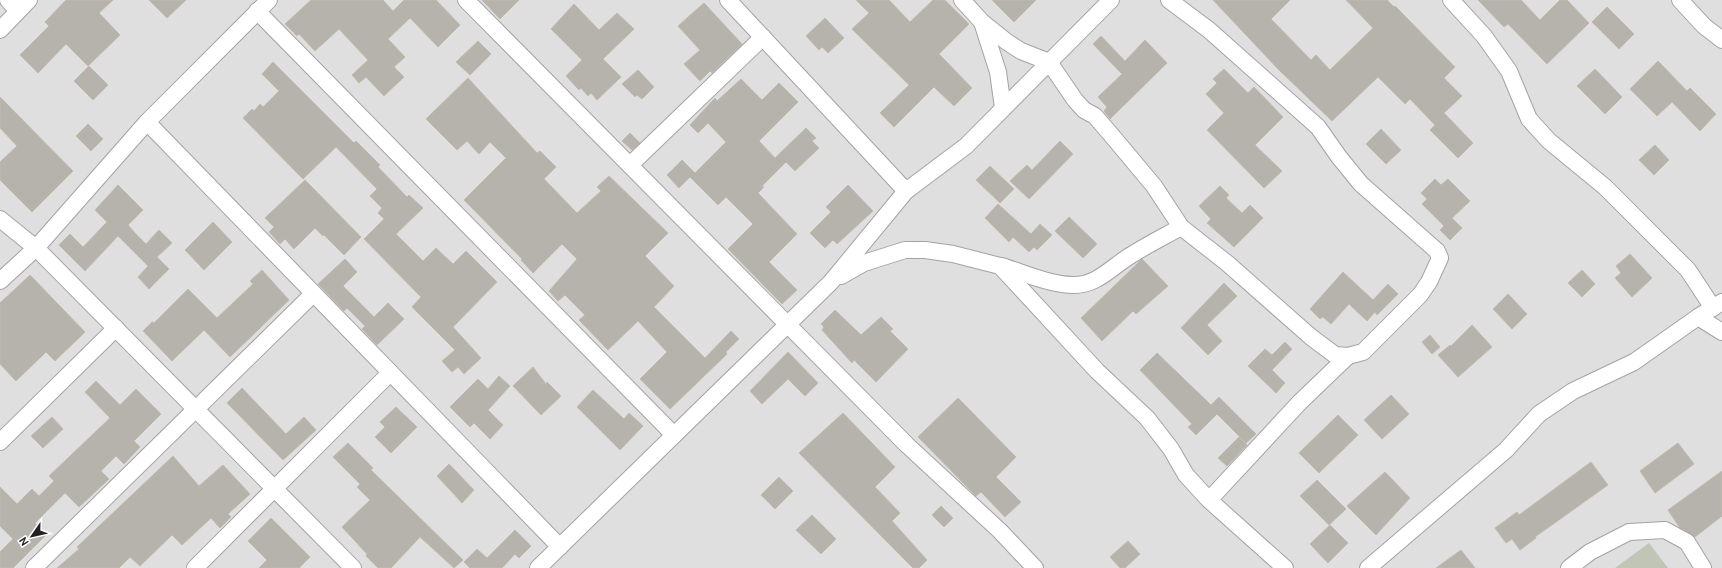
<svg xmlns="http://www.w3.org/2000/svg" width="1722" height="568" font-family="Cabin,sans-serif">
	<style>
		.residential { fill: #dfdfdf }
		.construction { fill: #c1c5b5 }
		.building { fill: #b6b3ac; stroke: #c1bbad }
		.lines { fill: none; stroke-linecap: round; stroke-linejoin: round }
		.minor-casing { stroke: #a3a3a3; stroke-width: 18 }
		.minor { stroke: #fff; stroke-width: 16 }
	</style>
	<rect width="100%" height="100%" fill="#f1f0e9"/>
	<rect class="residential" x="0" y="0" width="1722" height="568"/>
	<path class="construction" d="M1649 543 1668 568H1615Z"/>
	<g class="building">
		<path d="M66 0H113L99 13 120 35 88 66 66 44 38 73 20 55 49 26 45 22Z"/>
		<path d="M149 0H186L167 18Z"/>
		<path d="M311 0H383L393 11 404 0H436L460 25 438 47 410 18 388 39 405 57 394 67 404 77 384 96 366 77 359 83 352 75 368 60 339 29 315 51 299 34 297 36 285 24Z"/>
		<path d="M482 0H519L500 19Z"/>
		<path d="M856 0H889L910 22 933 0H945L969 24 939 54 972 88 954 106 934 87 894 127 880 113 909 85 852 29 869 13Z"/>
		<path d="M992 0H1036L1014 22Z"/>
		<path d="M1213 0H1290L1271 19 1311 60 1316 55 1330 70 1373 28 1346 0H1387L1394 7 1395 6 1455 67 1444 78 1462 96 1444 113 1473 143 1458 158 1430 130 1435 125 1410 99 1405 104 1378 77 1332 121 1278 69Z"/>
		<path d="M1478 0H1521L1540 20 1560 0H1567L1589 23 1547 64 1508 24 1504 27Z"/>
		<path d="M704 3 742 44 712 73 710 71 700 81 684 64 700 50 678 26Z"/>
		<path d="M574 4 599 30 617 13 634 29 603 59 621 77 597 100 591 93 588 96 581 88 579 90 566 76 582 60 551 29Z"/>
		<path d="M1607 7 1634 34 1619 49 1592 22Z"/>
		<path d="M825 18 844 38 828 53 822 47 819 50 806 36Z"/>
		<path d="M1101 36 1125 61 1145 40 1167 63 1110 119 1104 111 1107 107 1098 97 1122 74 1093 44Z"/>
		<path d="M478 41 491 54 470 75 456 62Z"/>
		<path d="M1658 61 1687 91 1690 88 1716 114 1700 131 1672 102 1657 116 1630 89Z"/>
		<path d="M273 62 354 143 356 141 380 165 378 167 407 197 409 195 423 208 396 234 423 261 436 248 453 264 466 251 497 282 453 327 481 358 464 374 458 367 452 372 442 361 455 350 412 307 421 297 364 239 384 219 378 213 382 208 370 196 377 189 336 147 303 179 243 118 252 109 254 111 260 104 263 107 279 91 262 74Z"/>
		<path d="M89 66 108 85 93 100 74 81Z"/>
		<path d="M1224 69 1248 93 1254 87 1283 117 1255 145 1282 171 1264 188 1207 130 1224 113 1206 94 1217 83 1213 79Z"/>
		<path d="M1595 69 1622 97 1605 114 1577 86Z"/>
		<path d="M638 70 654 87 642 99 637 95 635 97 622 84Z"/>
		<path d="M468 78 537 153 540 151 556 167 544 179 577 213 601 191 597 187 609 176 668 233 645 256 674 286 654 307 705 358 731 331 739 339 726 352 727 354 670 409 640 379 667 352 638 321 608 350 579 320 585 315 565 295 558 301 549 291 577 259 562 244 533 273 521 260 522 259 464 200 506 158 490 142 479 154 467 141 457 150 426 119Z"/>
		<path d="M741 79 762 100 779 83 798 102 759 141 775 158 806 128 816 138 812 141 819 148 795 171 786 162 762 186 764 187 758 193 797 234 769 262 797 290 782 304 728 249 753 224 726 197 718 205 690 177 679 188 667 175 682 160 695 173 726 142 708 123 698 133 690 125 715 98 717 101Z"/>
		<path d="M0 97 73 171 32 212 0 180V162L17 146 0 128Z"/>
		<path d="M88 124 103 139 91 151 76 136Z"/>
		<path d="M1381 129 1401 150 1386 164 1366 144Z"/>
		<path d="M630 133 640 143 632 150 622 141Z"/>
		<path d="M1060 141 1073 154 1029 199 1010 181 1027 165 1032 170Z"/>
		<path d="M1655 145 1669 160 1654 175 1639 160Z"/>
		<path d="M990 166 1014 189 1000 203 976 180Z"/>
		<path d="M1435 179 1441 185 1448 179 1470 201 1452 218 1462 228 1450 240 1440 230 1444 226 1422 204 1427 199 1421 193Z"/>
		<path d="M305 180 361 237 344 255 324 235 323 236 315 228 294 249 285 239 280 244 269 232 274 227 265 218Z"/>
		<path d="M118 185 143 210 128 225 135 233 146 244 159 230 172 243 157 257 169 269 149 289 138 277 148 266 118 236 85 271 59 245 70 234 83 247 107 222 95 210Z"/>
		<path d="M848 185 873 211 837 244 833 240 825 248 810 233 831 212 826 207Z"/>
		<path d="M1220 186 1229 195 1226 198 1242 213 1250 205 1263 218 1234 247 1207 223 1211 219 1199 206Z"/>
		<path d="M998 204 1031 234 1040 224 1052 235 1037 250 1034 247 1029 252 1013 237 1009 242 985 218Z"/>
		<path d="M1069 217 1097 244 1083 258 1055 231Z"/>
		<path d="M213 222 232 242 204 270 185 250Z"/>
		<path d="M1630 254 1652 278 1632 297 1615 278 1621 273 1616 266Z"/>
		<path d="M345 259 357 272 343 286 374 317 388 303 404 319 377 345 362 329 365 326 347 308 344 311 318 284Z"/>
		<path d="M1142 259 1168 286 1136 314 1133 311 1102 341 1081 318Z"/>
		<path d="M262 270 289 300 230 357 204 330 172 361 143 331 152 322 154 323 188 289 217 318 253 284 250 281Z"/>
		<path d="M1582 270 1595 284 1582 297 1568 283Z"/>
		<path d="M1343 272 1373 300 1388 284 1398 294 1377 315 1375 312 1367 321 1349 304 1331 324 1323 317 1320 319 1310 309Z"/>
		<path d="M30 275 85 332 55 361 46 352 16 381 0 364V303Z"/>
		<path d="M1224 283 1237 296 1207 325 1222 341 1208 355 1181 328Z"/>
		<path d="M1508 294 1527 314 1512 329 1493 309Z"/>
		<path d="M835 310 861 335 881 317 893 329 890 331 908 349 876 382 854 360 852 363 822 330 824 327 821 324Z"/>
		<path d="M1472 325 1492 347 1458 377 1438 355 1450 345 1451 346Z"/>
		<path d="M1430 335 1440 347 1432 354 1422 342Z"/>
		<path d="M1285 342 1292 349 1272 370 1285 383 1276 393 1248 366 1265 349 1272 355Z"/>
		<path d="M788 352 818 383 805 396 788 379 762 404 750 391Z"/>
		<path d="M1157 353 1211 405 1219 397 1256 434 1246 443 1217 414 1196 435 1188 427 1192 424 1140 370Z"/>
		<path d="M533 367 546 384 547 382 561 396 541 415 513 386Z"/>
		<path d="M499 376 510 386 488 410 503 425 490 439 474 423 470 427 450 407 478 379 488 389Z"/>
		<path d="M96 381 120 405 136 389 161 414 134 441 140 447 124 464 116 456 101 471 109 479 93 494 79 507 65 493 35 523 46 535 13 568H0V552L13 539 0 526V487L17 504 32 489 39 496 54 481 49 476 110 418 85 392Z"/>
		<path d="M242 388 286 434 304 417 316 430 283 460 227 403Z"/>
		<path d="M593 390 624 419 629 413 643 426 620 450 577 407Z"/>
		<path d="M1391 395 1409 414 1382 439 1364 420Z"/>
		<path d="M958 398 1016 457 996 477 1021 502 1005 517 981 492 976 496 918 437Z"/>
		<path d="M396 407 417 427 391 453 375 437 385 427 380 422Z"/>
		<path d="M843 413 895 467 875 487 900 513 892 521 927 560 919 568H913L799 453Z"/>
		<path d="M1338 415 1358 435 1319 473 1299 453Z"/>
		<path d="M52 417 63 429 43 448 31 436Z"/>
		<path d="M1239 437 1247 445 1227 466 1218 458Z"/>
		<path d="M348 443 373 468 371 470 463 560 454 568 420 537 391 568H378L366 556 367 554 342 527 370 500 357 487 360 484 333 457Z"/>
		<path d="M1678 443 1694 464 1655 493 1640 471Z"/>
		<path d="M173 456 199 486 223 465 250 494 228 514 231 517 220 528 211 518 182 545 172 535 140 566 130 557 119 568H57L79 549 77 547Z"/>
		<path d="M1591 462 1608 485 1535 537 1536 538 1520 550 1512 539 1506 543 1495 528 1517 512 1519 515Z"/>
		<path d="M449 464 474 490 462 503 437 476Z"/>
		<path d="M1722 471V516L1695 537 1680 528 1668 510Z"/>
		<path d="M1385 472 1410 498 1376 535 1347 506Z"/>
		<path d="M779 477 793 491 775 509 761 495Z"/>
		<path d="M1317 480 1346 509 1329 525 1300 496Z"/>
		<path d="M941 506 953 518 944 527 932 515Z"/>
		<path d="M812 515 836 539 821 554 796 530Z"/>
		<path d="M271 518 310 557 299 568H259L267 560 248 541Z"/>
		<path d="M1330 525 1348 543 1328 563 1310 544Z"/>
		<path d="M515 530 531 546 519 558 515 554 502 568H470L464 562 477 549 487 558Z"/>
		<path d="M1128 541 1140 554 1125 568H1120L1110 557Z"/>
		<path d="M1461 550 1475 568H1436Z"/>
	</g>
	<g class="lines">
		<defs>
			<g id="minor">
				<path d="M8 0 18 11"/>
				<path d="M466 0 907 445 1000 531 1035 568"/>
				<path d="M728 0 906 191"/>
				<path d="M962 0 982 22 1007 42 1021 51 1049 62 1075 100 1084 110 1095 116 1113 137 1154 186 1181 227 1227 263 1311 337 1335 355 1348 356 1363 352 1420 295 1429 282 1440 258 1437 251 1361 184 1339 157 1318 127 1209 30 1169 0"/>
				<path d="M1451 0 1484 36 1509 71 1529 119 1549 141 1605 187 1688 270 1713 308"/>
				<path d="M1680 0 1704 26 1722 40"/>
				<path d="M257 11 674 435"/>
				<path d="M982 22 998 72 1003 108"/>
				<path d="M0 30 29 0"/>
				<path d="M147 122 560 547"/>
				<path d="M630 165 763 37"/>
				<path d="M0 219 36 248 353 568"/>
				<path d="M1002 266C1024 273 1048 284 1072 285 1098 286 1113 265 1133 254 1149 244 1165 236 1181 227"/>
				<path d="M841 276 864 263 905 250H925L953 254 1000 266 1097 371 1147 418 1171 449 1186 475 1209 500 1285 568"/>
				<path d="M0 281 36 248 147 122 269 0"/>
				<path d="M1698 317 1722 332"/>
				<path d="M0 442 116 328"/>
				<path d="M1209 500 1300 402 1348 356"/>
				<path d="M34 568 313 294"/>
				<path d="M195 568 390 373"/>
				<path d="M538 568 831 282 906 191 966 146 1111 0"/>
				<path d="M1368 568 1506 450 1539 414 1573 391 1634 362 1698 317 1722 302"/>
				<path d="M1569 568 1590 552 1629 532 1665 530 1687 542 1703 568"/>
			</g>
		</defs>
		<use href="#minor" class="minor-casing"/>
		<use href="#minor" class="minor"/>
	</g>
	<g transform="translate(32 536) rotate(236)" stroke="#ffffff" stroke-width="3" paint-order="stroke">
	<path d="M0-3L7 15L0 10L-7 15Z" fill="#222222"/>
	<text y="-6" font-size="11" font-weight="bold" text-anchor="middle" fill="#222222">N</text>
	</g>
</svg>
